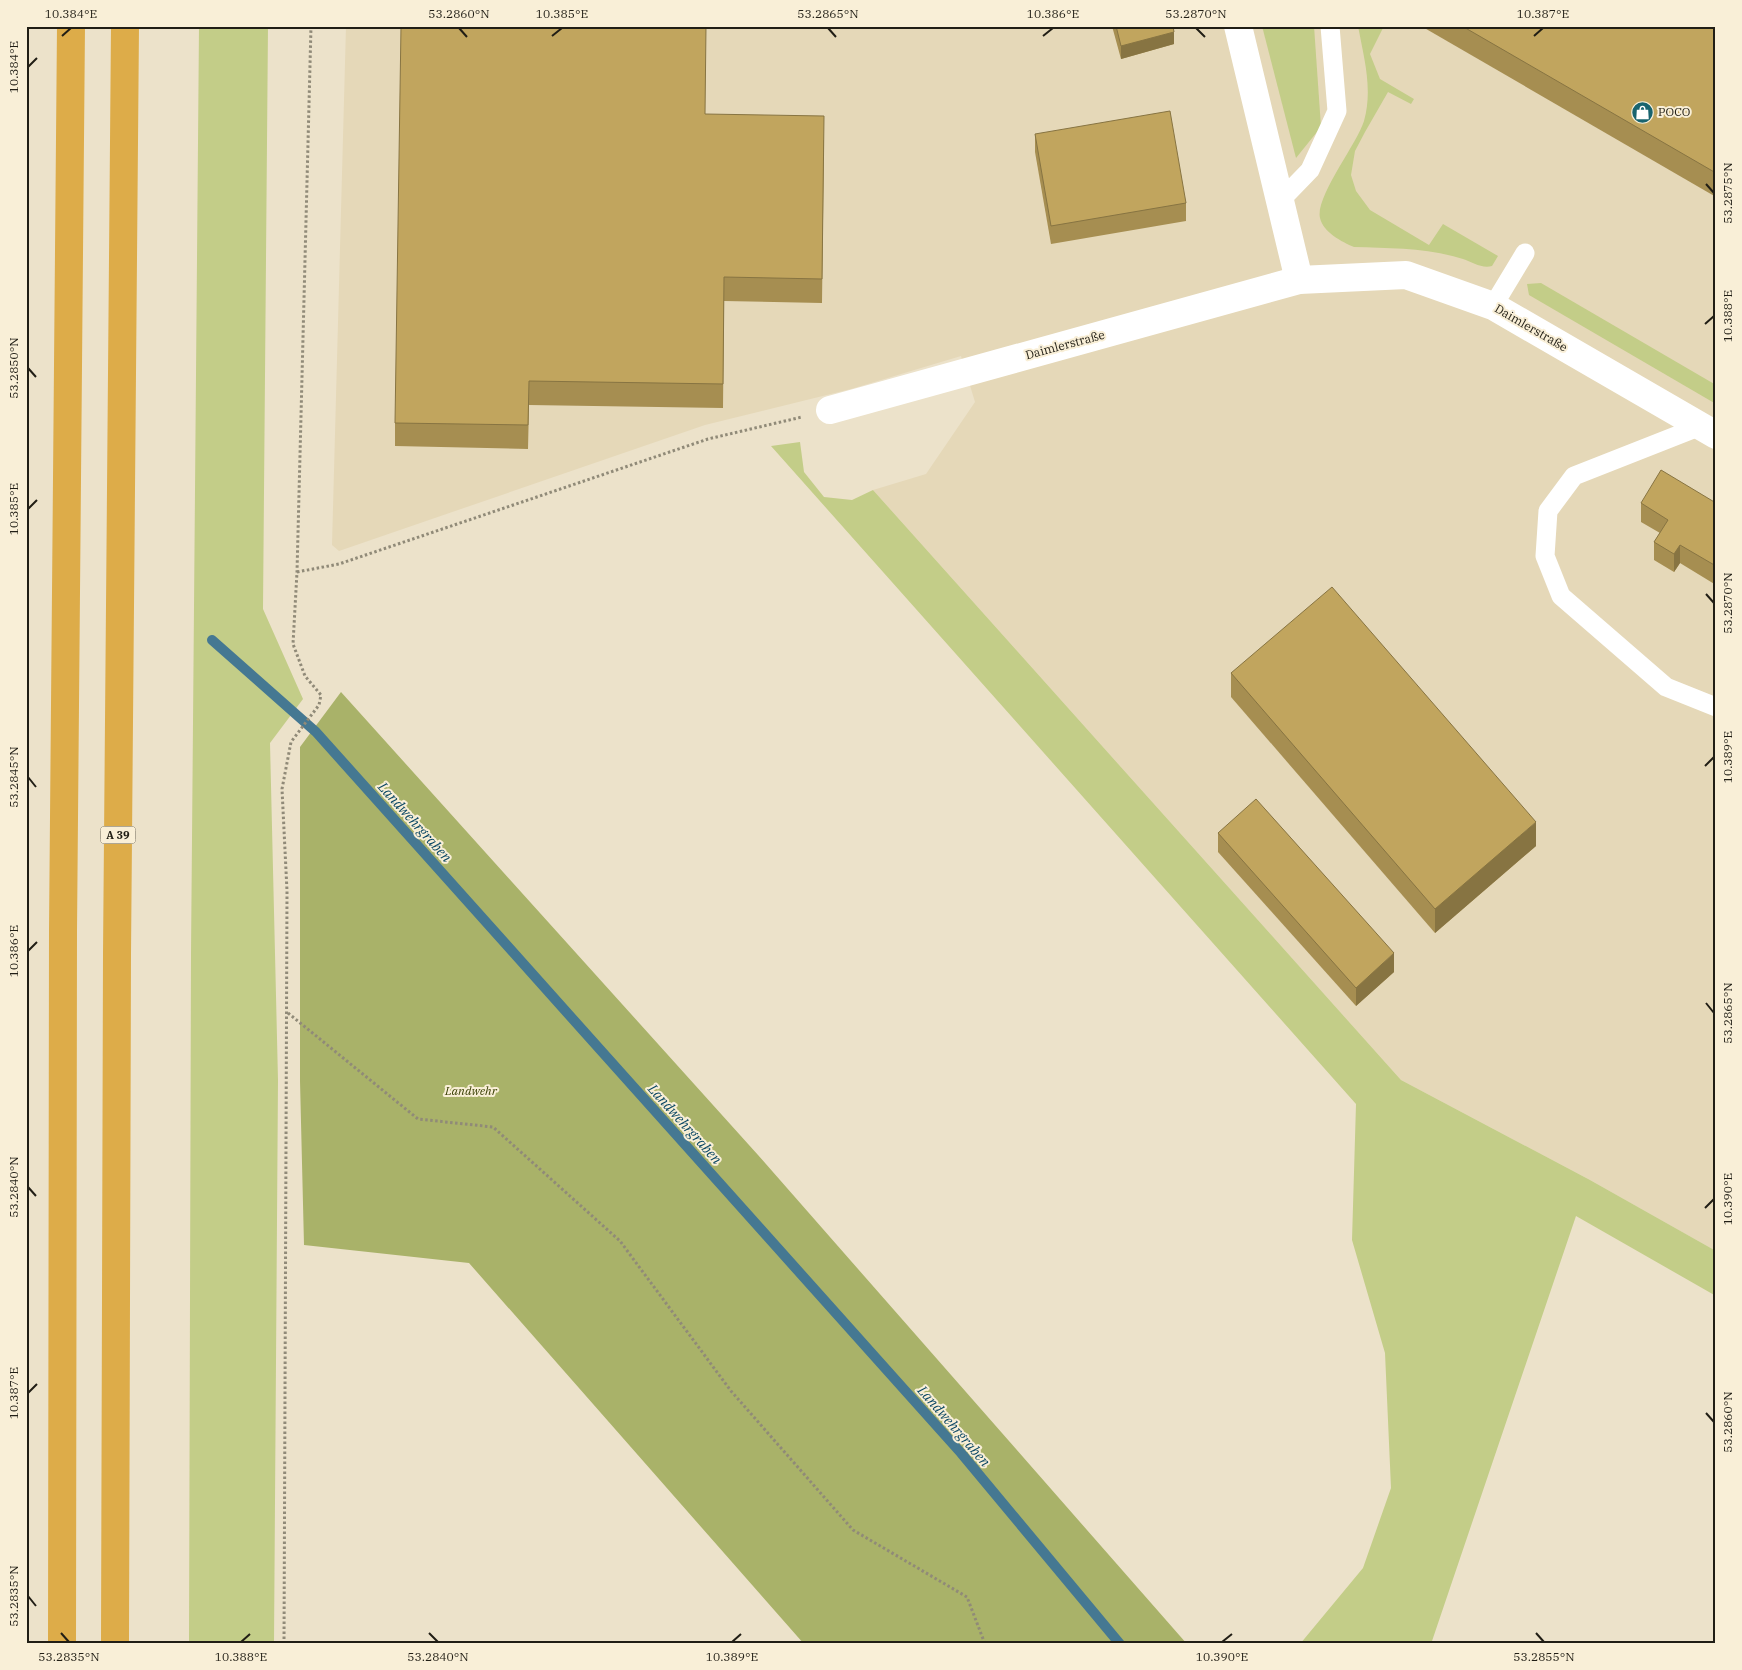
<svg xmlns="http://www.w3.org/2000/svg" width="1742" height="1670" font-family="'IBM Plex Serif',serif">
	<style>
		.built { fill: #e5d8b8 }
		.green { fill: #c3cd88 }
		.forest { fill: #a9b269 }
		.lines { fill: none; stroke-linecap: round; stroke-linejoin: round }
		.stream { stroke: #457892; stroke-width: 10 }
		.path { stroke: #908a78; stroke-width: 3; stroke-dasharray: 2.5 2.5; stroke-linecap: butt }
		.service { stroke: #fff; stroke-width: 19 }
		.minor { stroke: #fff; stroke-width: 28 }
		.motorway { stroke: #ddac49; stroke-width: 28 }
		.wall { fill: #a68e51 }
		.shaded-wall { fill: #877442 }
		.building { fill: #c1a55e; stroke: #877442 }
		.ticks { fill: none; stroke: #211e15; stroke-width: 2 }
		.labels { text-anchor: middle; stroke-width: 4; stroke-linejoin: round; paint-order: stroke }
		.shield { fill: #f9efd7; stroke: #625d4f; stroke-width: 1 }
		.shield-label { font-size: 11px; font-weight: bold; fill: #211e15 }
		.poi-label { font-size: 12px; fill: #211e15; stroke: #f9efd7; text-anchor: start }
		.street-label { font-size: 12px; fill: #211e15; stroke: #f9efd7 }
		.park-label { font-size: 12px; font-style: italic; fill: #3a4005; stroke: #f9efd7 }
		.water-label { font-size: 14px; font-style: italic; fill: #094664; stroke: #f9efd7 }
		.neatline { fill: none; stroke: #211e15; stroke-width: 2 }
		.ticks-label { font-size: 12px; text-anchor: middle; fill: #211e15 }
	</style>
	<rect width="100%" height="100%" fill="#ece2ca"/>
	<path class="built" d="M346 26H1716V1251L1590 1180 1401 1080 873 490 926 474 975 402 961 356 851 389 705 425 339 551 332 545Z"/>
	<g class="green">
		<path d="M199 26H268L263 609 303 699 270 743 278 1080 274 1644H189L191 955Z"/>
		<path d="M1262 26H1314L1321 127 1296 158Z"/>
		<path d="M1358 26H1384L1370 54 1380 79 1414 99 1411 104 1388 92 1365 132 1355 151 1351 175 1356 191 1370 210 1429 245 1443 224 1498 256 1492 266C1482 269 1472 262 1463 259 1428 248 1390 248 1354 247 1342 242 1323 232 1320 218 1315 197 1357 144 1364 121 1373 89 1364 58 1358 26Z"/>
		<path d="M1541 283 1716 385V404L1529 295 1527 284Z"/>
		<path d="M800 442 804 472 824 497 852 500 873 490 1401 1080 1590 1180 1716 1251V1296L1576 1216 1431 1644H1300L1363 1568 1391 1488 1385 1353 1352 1240 1356 1104 771 446Z"/>
	</g>
	<path class="forest" d="M341 692 758 1155 1187 1644H804L469 1263 304 1245 300 1081V747Z"/>
	<g class="lines">
		<path class="stream" d="M212 640 316 732 961 1453 1120 1644"/>
		<g class="path">
			<path d="M297 572 339 564 708 439 802 417"/>
			<path d="M288 1013 418 1119 493 1127 620 1241 731 1391 853 1530 967 1597 985 1644"/>
			<path d="M284 1644 287 891 282 789 291 742 319 705 321 695 305 676 293 644 297 572 311 26"/>
		</g>
		<g class="service">
			<path d="M1280 201 1310 170 1337 111 1330 26"/>
			<path d="M1493 306 1525 253"/>
			<path d="M1701 426 1574 476 1548 511 1545 556 1561 596 1666 687 1716 707"/>
		</g>
		<g class="minor">
			<path d="M1238 26 1299 280"/>
			<path d="M830 410 1299 280 1406 275 1493 306 1716 435"/>
		</g>
		<g class="motorway">
			<path d="M62 1644 63 931 71 26"/>
			<path d="M115 1644 117 954 125 26"/>
		</g>
	</g>
	<g class="wall">
		<path d="M1112 26H1173L1174 44 1121 59Z"/>
		<path d="M1421 26H1716V197Z"/>
		<path d="M706 114 824 140 822 303 724 301 723 408 529 405 528 449 395 446V423Z"/>
		<path d="M1035 134 1186 203V221L1051 244 1035 152Z"/>
		<path d="M1641 503H1716V585L1680 563 1674 572 1654 560V542L1660 533 1641 522Z"/>
		<path d="M1231 673 1536 846 1435 933 1231 697Z"/>
		<path d="M1218 833 1394 972 1356 1006 1218 852Z"/>
	</g>
	<g class="shaded-wall">
		<path d="M1174 32V44L1121 59V46Z"/>
		<path d="M1680 545V563L1674 572V554Z"/>
		<path d="M1536 822V846L1435 933V909Z"/>
		<path d="M1394 953V972L1356 1006V988Z"/>
	</g>
	<g class="building">
		<path d="M401 26H706L705 114 824 116 822 279 724 277 723 384 529 381 528 425 395 423Z"/>
		<path d="M1116 26H1173L1174 32 1121 46Z"/>
		<path d="M1462 26H1716V173Z"/>
		<path d="M1170 111 1186 203 1051 226 1035 134Z"/>
		<path d="M1661 470 1716 503V566L1680 545 1674 554 1654 542 1668 520 1641 503Z"/>
		<path d="M1332 587 1536 822 1435 909 1231 673Z"/>
		<path d="M1256 799 1394 953 1356 988 1218 833Z"/>
	</g>
	<path class="ticks" d="M459 28 467 37M828 28 836 37M1196 28 1205 37M62 36 71 28M552 36 562 28M1043 36 1053 28M1534 36 1543 28M28 67 37 58M1706 184 1714 193M1705 324 1714 316M28 368 36 377M28 509 37 500M1706 594 1714 603M1705 766 1714 757M28 777 36 787M28 951 37 942M1706 1003 1714 1013M28 1187 36 1196M1705 1208 1714 1199M28 1393 37 1384M1706 1413 1714 1422M28 1596 36 1606M61 1633 69 1642M429 1633 438 1642M1536 1633 1544 1642M241 1642 250 1634M732 1642 741 1634M1222 1642 1232 1634"/>
	<defs>
		<symbol id="shop-disc" viewBox="-11 -11 22 22"><circle r="9.5" fill="#18646f" stroke="#f9efd7"/><path d="M-5-2.5h2.3a2.7 3.5 0 0 1 5.4 0H5L5.5 6h-11ZM-1.5-2.5h3a1.5 2.3 0 0 0-3 0Z" fill="#fff"/></symbol>
	</defs>
	<g fill-rule="evenodd">
		<use href="#shop-disc" x="1630" y="100" width="25" height="25"/>
	</g>
	<g class="labels">
		<rect class="shield" x="100.5" y="826.5" width="35" height="17" rx="4"/>
		<g class="shield-label">
			<text x="118" y="839">A 39</text>
		</g>
		<g class="poi-label">
			<text x="1658" y="116">POCO</text>
		</g>
		<g class="street-label">
			<text transform="translate(1531 328) rotate(30)" y="4">Daimlerstraße</text>
			<text transform="translate(1065 345) rotate(-15)" y="4">Daimlerstraße</text>
		</g>
		<g class="park-label">
			<text x="471" y="1095">Landwehr</text>
		</g>
		<g class="water-label">
			<text transform="translate(415 822) rotate(48)" y="5">Landwehrgraben</text>
			<text transform="translate(685 1124) rotate(48)" y="5">Landwehrgraben</text>
			<text transform="translate(954 1426) rotate(49)" y="5">Landwehrgraben</text>
		</g>
	</g>
	<rect width="1742" height="1670" fill="none" stroke="#f9efd7" stroke-width="55"/>
	<rect x="28" y="28" width="1686" height="1614" class="neatline"/>
	<g class="ticks-label">
		<text x="71" y="18">10.384°E</text>
		<text x="459" y="18">53.2860°N</text>
		<text x="562" y="18">10.385°E</text>
		<text x="828" y="18">53.2865°N</text>
		<text x="1053" y="18">10.386°E</text>
		<text x="1196" y="18">53.2870°N</text>
		<text x="1543" y="18">10.387°E</text>
		<text transform="translate(14 67) rotate(-90)" y="4">10.384°E</text>
		<text transform="translate(1728 193) rotate(-90)" y="4">53.2875°N</text>
		<text transform="translate(1728 316) rotate(-90)" y="4">10.388°E</text>
		<text transform="translate(14 368) rotate(-90)" y="4">53.2850°N</text>
		<text transform="translate(14 509) rotate(-90)" y="4">10.385°E</text>
		<text transform="translate(1728 603) rotate(-90)" y="4">53.2870°N</text>
		<text transform="translate(1728 757) rotate(-90)" y="4">10.389°E</text>
		<text transform="translate(14 777) rotate(-90)" y="4">53.2845°N</text>
		<text transform="translate(14 951) rotate(-90)" y="4">10.386°E</text>
		<text transform="translate(1728 1013) rotate(-90)" y="4">53.2865°N</text>
		<text transform="translate(14 1187) rotate(-90)" y="4">53.2840°N</text>
		<text transform="translate(1728 1199) rotate(-90)" y="4">10.390°E</text>
		<text transform="translate(14 1393) rotate(-90)" y="4">10.387°E</text>
		<text transform="translate(1728 1422) rotate(-90)" y="4">53.2860°N</text>
		<text transform="translate(14 1596) rotate(-90)" y="4">53.2835°N</text>
		<text x="69" y="1661">53.2835°N</text>
		<text x="241" y="1661">10.388°E</text>
		<text x="438" y="1661">53.2840°N</text>
		<text x="732" y="1661">10.389°E</text>
		<text x="1222" y="1661">10.390°E</text>
		<text x="1544" y="1661">53.2855°N</text>
	</g>
</svg>
